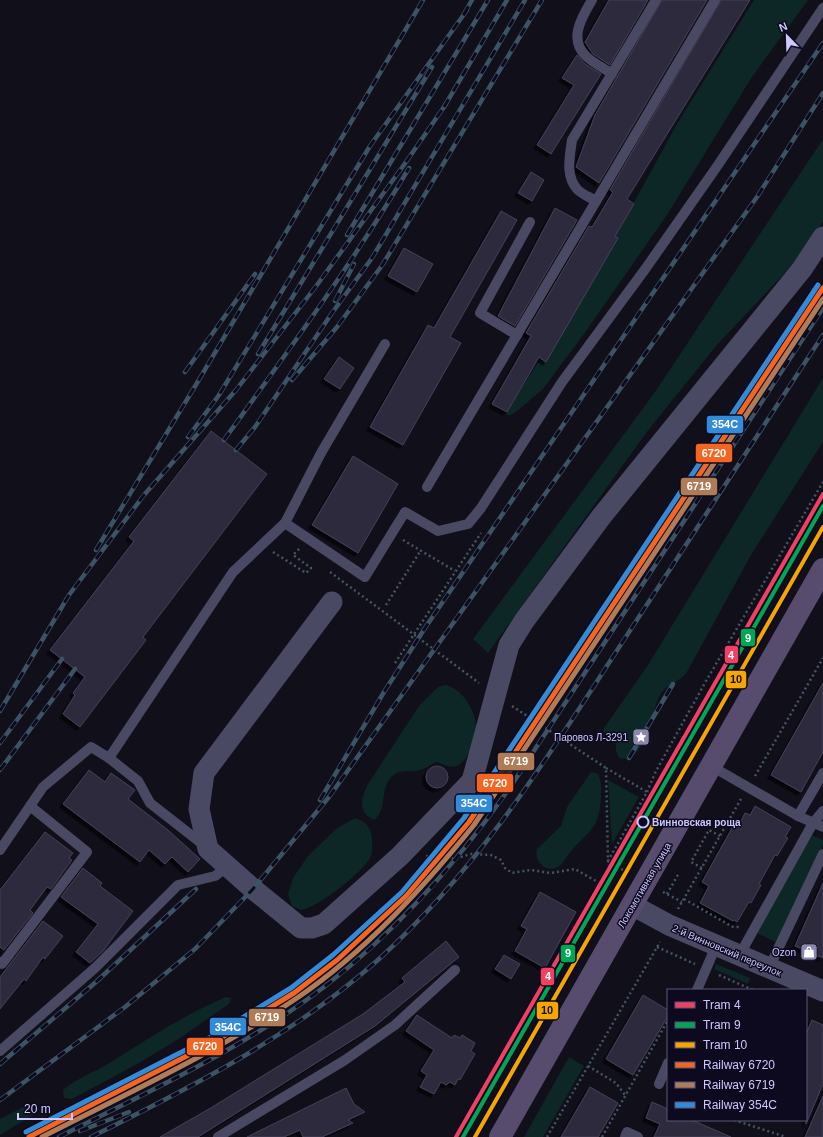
<svg xmlns="http://www.w3.org/2000/svg" width="823" height="1137" font-family="Helvetica,sans-serif">
	<style>
		.green { fill: #0d2626 }
		.building { fill: #2e2c3e; stroke: #444059; filter: url(#shadow) }
		.lines { fill: none; stroke-linecap: round; stroke-linejoin: round }
		.path { stroke: #445664; stroke-width: 2.5; stroke-dasharray: 2 3; stroke-linecap: butt }
		.service { stroke: #4a4964; stroke-width: 10 }
		.minor { stroke: #4a4964; stroke-width: 21 }
		.primary { stroke: #574c6d; stroke-width: 22 }
		.rail-casing { stroke: #3c5365; stroke-width: 4.5 }
		.rail { stroke: #0d0a1f; stroke-width: 3; stroke-dasharray: 9; stroke-linecap: butt }
		.rail-1-casing { stroke: #0d0a1f; stroke-width: 8 }
		.rail-2-casing { stroke: #0d0a1f; stroke-width: 8 }
		.rail-3-casing { stroke: #0d0a1f; stroke-width: 8 }
		.rail-1 { stroke: #f26522; stroke-width: 5 }
		.rail-2 { stroke: #b07c57; stroke-width: 5 }
		.rail-3 { stroke: #338bd7; stroke-width: 5 }
		.tram-1-casing { stroke: #0d0a1f; stroke-width: 7 }
		.tram-2-casing { stroke: #0d0a1f; stroke-width: 7 }
		.tram-3-casing { stroke: #0d0a1f; stroke-width: 7 }
		.tram-1 { stroke: #f24062; stroke-width: 4 }
		.tram-2 { stroke: #00a651; stroke-width: 4 }
		.tram-3 { stroke: #f7a600; stroke-width: 4 }
		.stop-dot { fill: #0d0a1f; stroke: #cdc9ff; stroke-width: 2 }
		.labels { text-anchor: middle; stroke-width: 3; stroke-linejoin: round; paint-order: stroke }
		.poi-label { font-size: 10px; fill: #cdc9ff; stroke: #0d0a1f; text-anchor: end }
		.stop-label { font-size: 10px; font-weight: bold; fill: #cdc9ff; stroke: #0d0a1f; text-anchor: start }
		.street-label { font-size: 10px; fill: #cdc9ff; stroke: #0d0a1f }
		.line-badge { stroke: #0d0a1f; stroke-width: 1.5 }
		.badge-label { font-size: 11px; text-anchor: middle; font-weight: bold; fill: #fff }
		.pale-badge-label { font-size: 11px; text-anchor: middle; font-weight: bold; fill: #111 }
	</style>
	<defs>
		<filter id="shadow"><feDropShadow dx="-3.5" dy="3.5" stdDeviation="0" flood-color="#0009"/></filter>
	</defs>
	<rect width="100%" height="100%" fill="#100f1a"/>
	<g class="green">
		<path d="M754 0H808L752 77 667 215 584 334 543 389 517 411 511 415H507V410L539 361 620 228 677 124Z"/>
		<path d="M823 139V222L799 258 716 346 646 433 488 653 473 639 655 392Z"/>
		<path d="M823 378V442L751 555 687 672C679 683 667 684 661 693 652 706 646 767 619 758L616 751V742L603 732 604 728 648 665Z"/>
		<path d="M445 685C462 687 477 713 476 728 476 742 469 759 457 766 451 769 442 763 436 762 430 765 425 769 419 770 411 773 403 769 395 774 378 785 389 809 374 820 357 812 361 799 368 784L419 706 438 687Z"/>
		<path d="M591 772 598 774C602 782 601 790 601 798 599 828 591 829 572 850 567 855 563 865 556 868 544 872 534 860 537 849L561 826 567 807Z"/>
		<path d="M608 780 639 797 612 844Z"/>
		<path d="M355 818C365 821 371 827 372 838 372 843 373 851 371 856 364 872 317 908 301 910L292 906 288 894 293 878 308 856 336 829Z"/>
		<path d="M811 835 823 840V845L777 943 757 933Z"/>
		<path d="M716 964 750 978 748 984 714 969Z"/>
		<path d="M226 997 231 998 229 1004 180 1038 139 1063 72 1099 64 1098 63 1090C77 1078 95 1072 111 1062 148 1039 185 1014 226 997Z"/>
		<path d="M569 1057 584 1066 543 1137H524Z"/>
		<path d="M25 1106H31L36 1110V1113L0 1135V1119Z"/>
	</g>
	<g class="building">
		<path d="M609 0H648L610 65 593 54 585 42Z"/>
		<path d="M662 0H707L599 183 576 167 595 115Z"/>
		<path d="M721 0H750L627 199 634 204 615 236 618 238 546 362 539 357 507 412 492 404 531 336 526 333 589 226 592 227 613 192 610 190Z"/>
		<path d="M577 55 585 64 601 74 551 154 537 145 574 85 562 78Z"/>
		<path d="M531 172 544 180 532 201 518 193Z"/>
		<path d="M555 208 577 220 515 326 498 316Z"/>
		<path d="M501 211 517 220 450 337 461 343 403 445 370 427 428 325 434 328Z"/>
		<path d="M404 248 433 264 417 292 388 276Z"/>
		<path d="M339 357 354 368 340 389 324 379Z"/>
		<path d="M211 431 267 474 143 637 146 640 80 727 63 714 75 695 73 693 85 677 50 650 134 541 129 537Z"/>
		<path d="M353 456 398 484 358 553 312 525Z"/>
		<path d="M823 683V752L801 792 771 775Z"/>
		<circle cx="437" cy="777" r="11"/>
		<path d="M89 770 105 782 111 773 135 790 128 799 168 830 200 859 188 872 172 857 165 864 149 850 140 862 63 804Z"/>
		<path d="M755 806 791 827 785 837 788 838 777 856 775 855 759 884 761 885 751 903 749 902 737 922 734 920 733 921 700 903 709 886 702 882 737 819 741 821 745 813 750 815Z"/>
		<path d="M45 832 73 853 69 858 72 860 51 889 47 887 30 910 33 913 4 950 0 947V890Z"/>
		<path d="M83 868 102 883 100 886 133 911 103 951 90 963 76 952 98 924 61 897Z"/>
		<path d="M823 883V958L795 946Z"/>
		<path d="M540 892 576 912 545 968 515 951 527 929 521 926Z"/>
		<path d="M43 921 63 936 45 959 43 957 26 981 24 979 0 1009V977Z"/>
		<path d="M446 941 459 957 375 1026 198 1137H160L209 1109 363 1014 405 982 402 978Z"/>
		<path d="M504 955 520 964 511 979 495 969Z"/>
		<path d="M643 995 668 1010V1016L633 1075 606 1059Z"/>
		<path d="M417 1015 452 1038 454 1035 460 1038 462 1035 475 1043 471 1051 475 1054 460 1080 458 1079 455 1085 450 1082 446 1085 441 1082 434 1094 420 1087 427 1075 421 1071 434 1050 406 1031Z"/>
		<path d="M812 1020 823 1025V1084L806 1124V1034Z"/>
		<path d="M590 1087 618 1103 598 1137H561Z"/>
		<path d="M346 1088 354 1104 365 1112 348 1120 353 1123 322 1137H303L300 1130 284 1137H247Z"/>
		<path d="M823 1096V1137H805Z"/>
		<path d="M652 1102 668 1109V1120H692L731 1137H654L660 1124 646 1118Z"/>
	</g>
	<g class="lines">
		<g class="path">
			<path d="M403 540 455 571"/>
			<path d="M273 552 306 573 311 568 293 555 299 549"/>
			<path d="M330 572 479 683"/>
			<path d="M386 605 421 550"/>
			<path d="M395 663 481 533"/>
			<path d="M512 706 606 768 608 862"/>
			<path d="M606 768 647 792 608 861"/>
			<path d="M755 776 823 658"/>
			<path d="M647 792 656 771 706 681 823 482"/>
			<path d="M426 856 458 858 470 854 491 855 501 860 505 868 512 873 530 870 551 873 575 869 596 881"/>
			<path d="M608 862 627 872"/>
			<path d="M702 868 691 862 709 830 720 836"/>
			<path d="M663 892 682 902"/>
			<path d="M667 894 679 873"/>
			<path d="M684 899 733 927H740"/>
			<path d="M678 909 741 799"/>
			<path d="M657 947 695 964"/>
			<path d="M719 975 753 990"/>
			<path d="M588 1066 616 1083 625 1095"/>
			<path d="M734 1120 786 1137"/>
			<path d="M547 1137 660 942"/>
			<path d="M602 1137 668 1020"/>
		</g>
		<g class="service">
			<path d="M592 0C582 17 568 39 586 56 593 63 604 68 612 74"/>
			<path d="M596 201C590 197 581 194 577 189 565 176 570 155 572 140L656 0"/>
			<path d="M517 335 480 313 530 222"/>
			<path d="M427 487 715 0"/>
			<path d="M285 523 365 577 405 512 438 531 468 524 481 508 562 382 646 268 718 165 823 8"/>
			<path d="M109 758 233 572 285 523 321 453 385 344"/>
			<path d="M711 766 798 816 823 827"/>
			<path d="M798 816 823 773"/>
			<path d="M0 850 43 787 91 747 109 758 138 781 150 803 205 846"/>
			<path d="M739 956 813 823 823 811"/>
			<path d="M0 962 2 964 87 852 30 806"/>
			<path d="M769 968 823 854"/>
			<path d="M697 990 716 946"/>
			<path d="M0 1051 95 968 178 885 215 876 228 866"/>
			<path d="M659 1084 668 1063"/>
			<path d="M218 1137 345 1060 395 1025 455 970"/>
			<path d="M625 1137 627 1132 638 1137"/>
		</g>
		<g class="minor">
			<path d="M332 602 204 773 199 809 208 849 253 889 301 928H312L324 924 400 856 472 781 509 645 524 621 601 517 802 269 823 237"/>
			<path d="M632 905 669 925 823 991"/>
		</g>
		<path class="primary" d="M500 1137 823 569"/>
		<defs>
			<g id="rail">
				<path d="M464 14 472 0"/>
				<path d="M444 107 507 0"/>
				<path d="M347 235 488 0"/>
				<path d="M335 301 354 264"/>
				<path d="M258 354 432 67"/>
				<path d="M185 372 255 274"/>
				<path d="M292 380 337 327 383 264 542 0"/>
				<path d="M188 437 219 395 370 146 467 10"/>
				<path d="M224 440C288 351 353 263 409 168"/>
				<path d="M236 450 255 427 332 313 372 258 525 0"/>
				<path d="M96 550 200 378 423 0"/>
				<path d="M0 711 69 595 144 495 236 390 317 285 406 162 446 104"/>
				<path d="M0 743 62 659"/>
				<path d="M629 758 673 684"/>
				<path d="M0 770 75 669"/>
				<path d="M320 800 384 692 425 628 823 43"/>
				<path d="M0 1064 96 982 196 889"/>
				<path d="M0 1100 125 1007 195 949 253 889 329 797 757 197 823 93"/>
				<path d="M80 1131 129 1112"/>
				<path d="M59 1137C149 1091 243 1049 324 987 398 930 458 862 511 786L823 308"/>
				<path d="M91 1137C192 1087 294 1035 379 959 478 869 544 763 616 652 685 546 754 440 823 335"/>
			</g>
		</defs>
		<use href="#rail" class="rail-casing"/>
		<use href="#rail" class="rail"/>
		<defs>
			<path id="rail-1" d="M29 1137 214 1042 294 993 337 960 406 896 469 822 823 288"/>
			<path id="rail-2" d="M42 1137C128 1093 217 1052 297 998 365 952 422 889 474 825L823 299"/>
			<path id="rail-3" d="M26 1132 211 1037 291 988 333 955 402 892 464 818 818 285"/>
		</defs>
		<use href="#rail-1" class="rail-1-casing"/>
		<use href="#rail-2" class="rail-2-casing"/>
		<use href="#rail-3" class="rail-3-casing"/>
		<use href="#rail-1" class="rail-1"/>
		<use href="#rail-2" class="rail-2"/>
		<use href="#rail-3" class="rail-3"/>
		<defs>
			<path id="tram-1" d="M456 1137 823 494"/>
			<path id="tram-2" d="M463 1137 823 506"/>
			<path id="tram-3" d="M475 1137 823 527"/>
		</defs>
		<use href="#tram-1" class="tram-1-casing"/>
		<use href="#tram-2" class="tram-2-casing"/>
		<use href="#tram-3" class="tram-3-casing"/>
		<use href="#tram-1" class="tram-1"/>
		<use href="#tram-2" class="tram-2"/>
		<use href="#tram-3" class="tram-3"/>
	</g>
	<defs>
		<symbol id="sight-square" viewBox="-11 -11 22 22"><rect x="-9" y="-9" width="18" height="18" rx="4" fill="#8b88af" stroke="#0d0a1f"/><path d="M0-6L1.8-2.2L6-1.7L2.9 1.2L3.7 5.4L0 3.3L-3.7 5.4L-2.9 1.2L-6-1.7L-1.8-2.2Z" fill="#fff"/></symbol>
		<symbol id="shop-square" viewBox="-11 -11 22 22"><rect x="-9" y="-9" width="18" height="18" rx="4" fill="#8b88af" stroke="#0d0a1f"/><path d="M-5-2.5h2.3a2.7 3.5 0 0 1 5.4 0H5L5.5 6h-11ZM-1.5-2.5h3a1.5 2.3 0 0 0-3 0Z" fill="#fff"/></symbol>
	</defs>
	<g fill-rule="evenodd">
		<use href="#sight-square" x="631" y="727" width="20" height="20"/>
		<use href="#shop-square" x="799" y="942" width="20" height="20"/>
	</g>
	<circle class="stop-dot" cx="643" cy="822" r="5.5"/>
	<g class="labels">
		<g class="poi-label">
			<text x="628" y="741">Паровоз Л-3291</text>
			<text x="796" y="956">Ozon</text>
		</g>
		<g class="stop-label">
			<text x="652" y="826">Винновская роща</text>
		</g>
		<g class="street-label">
			<text transform="translate(644 885) rotate(-60)" y="4">Локомотивная улица</text>
			<text transform="translate(727 950) rotate(23)" y="4">2-й Винновский переулок</text>
		</g>
	</g>
	<g class="line-badge">
		<rect x="706" y="415" width="38" height="19" rx="4" fill="#338bd7"/>
		<rect x="695" y="443" width="38" height="20" rx="4" fill="#f26522"/>
		<rect x="680" y="477" width="38" height="19" rx="4" fill="#b07c57"/>
		<rect x="740" y="628" width="16" height="19" rx="4" fill="#00a651"/>
		<rect x="724" y="645" width="15" height="19" rx="4" fill="#f24062"/>
		<rect x="725" y="670" width="22" height="19" rx="4" fill="#f7a600"/>
		<rect x="497" y="752" width="38" height="19" rx="4" fill="#b07c57"/>
		<rect x="476" y="773" width="38" height="20" rx="4" fill="#f26522"/>
		<rect x="455" y="794" width="38" height="19" rx="4" fill="#338bd7"/>
		<rect x="560" y="944" width="16" height="19" rx="4" fill="#00a651"/>
		<rect x="540" y="967" width="15" height="19" rx="4" fill="#f24062"/>
		<rect x="536" y="1001" width="23" height="19" rx="4" fill="#f7a600"/>
		<rect x="248" y="1008" width="38" height="19" rx="4" fill="#b07c57"/>
		<rect x="209" y="1017" width="38" height="19" rx="4" fill="#338bd7"/>
		<rect x="186" y="1037" width="38" height="19" rx="4" fill="#f26522"/>
	</g>
	<g class="badge-label">
		<text x="725" y="428">354С</text>
		<text x="714" y="457">6720</text>
		<text x="699" y="490">6719</text>
		<text x="748" y="642">9</text>
		<text x="731" y="659">4</text>
		<text x="516" y="765">6719</text>
		<text x="495" y="787">6720</text>
		<text x="474" y="807">354С</text>
		<text x="568" y="957">9</text>
		<text x="548" y="980">4</text>
		<text x="267" y="1021">6719</text>
		<text x="228" y="1031">354С</text>
		<text x="205" y="1050">6720</text>
	</g>
	<g class="pale-badge-label">
		<text x="736" y="683">10</text>
		<text x="547" y="1014">10</text>
	</g>
	<rect x="667" y="989" width="140" height="132" fill="#0d0a1f" stroke="#5a5679"/>
	<rect x="675" y="1002" width="20" height="6" fill="#f24062" stroke="#5a5679"/>
	<text x="703" y="1009" font-size="12" fill="#cdc9ff">Tram 4</text>
	<rect x="675" y="1022" width="20" height="6" fill="#00a651" stroke="#5a5679"/>
	<text x="703" y="1029" font-size="12" fill="#cdc9ff">Tram 9</text>
	<rect x="675" y="1042" width="20" height="6" fill="#f7a600" stroke="#5a5679"/>
	<text x="703" y="1049" font-size="12" fill="#cdc9ff">Tram 10</text>
	<rect x="675" y="1062" width="20" height="6" fill="#f26522" stroke="#5a5679"/>
	<text x="703" y="1069" font-size="12" fill="#cdc9ff">Railway 6720</text>
	<rect x="675" y="1082" width="20" height="6" fill="#b07c57" stroke="#5a5679"/>
	<text x="703" y="1089" font-size="12" fill="#cdc9ff">Railway 6719</text>
	<rect x="675" y="1102" width="20" height="6" fill="#338bd7" stroke="#5a5679"/>
	<text x="703" y="1109" font-size="12" fill="#cdc9ff">Railway 354С</text>
	<g transform="translate(787 36) rotate(337)" stroke="#0d0a1f" stroke-width="3" paint-order="stroke">
	<path d="M0-3L7 15L0 10L-7 15Z" fill="#cdc9ff"/>
	<text y="-6" font-size="11" font-weight="bold" text-anchor="middle" fill="#cdc9ff">N</text>
	</g>
	<path d="M18 1113v6h54v-6" fill="none" stroke="#cdc9ff" stroke-width="2"/>
	<text x="24" y="1113" font-size="12" fill="#cdc9ff" stroke="#0d0a1f" stroke-width="3" paint-order="stroke">20 m</text>
</svg>
